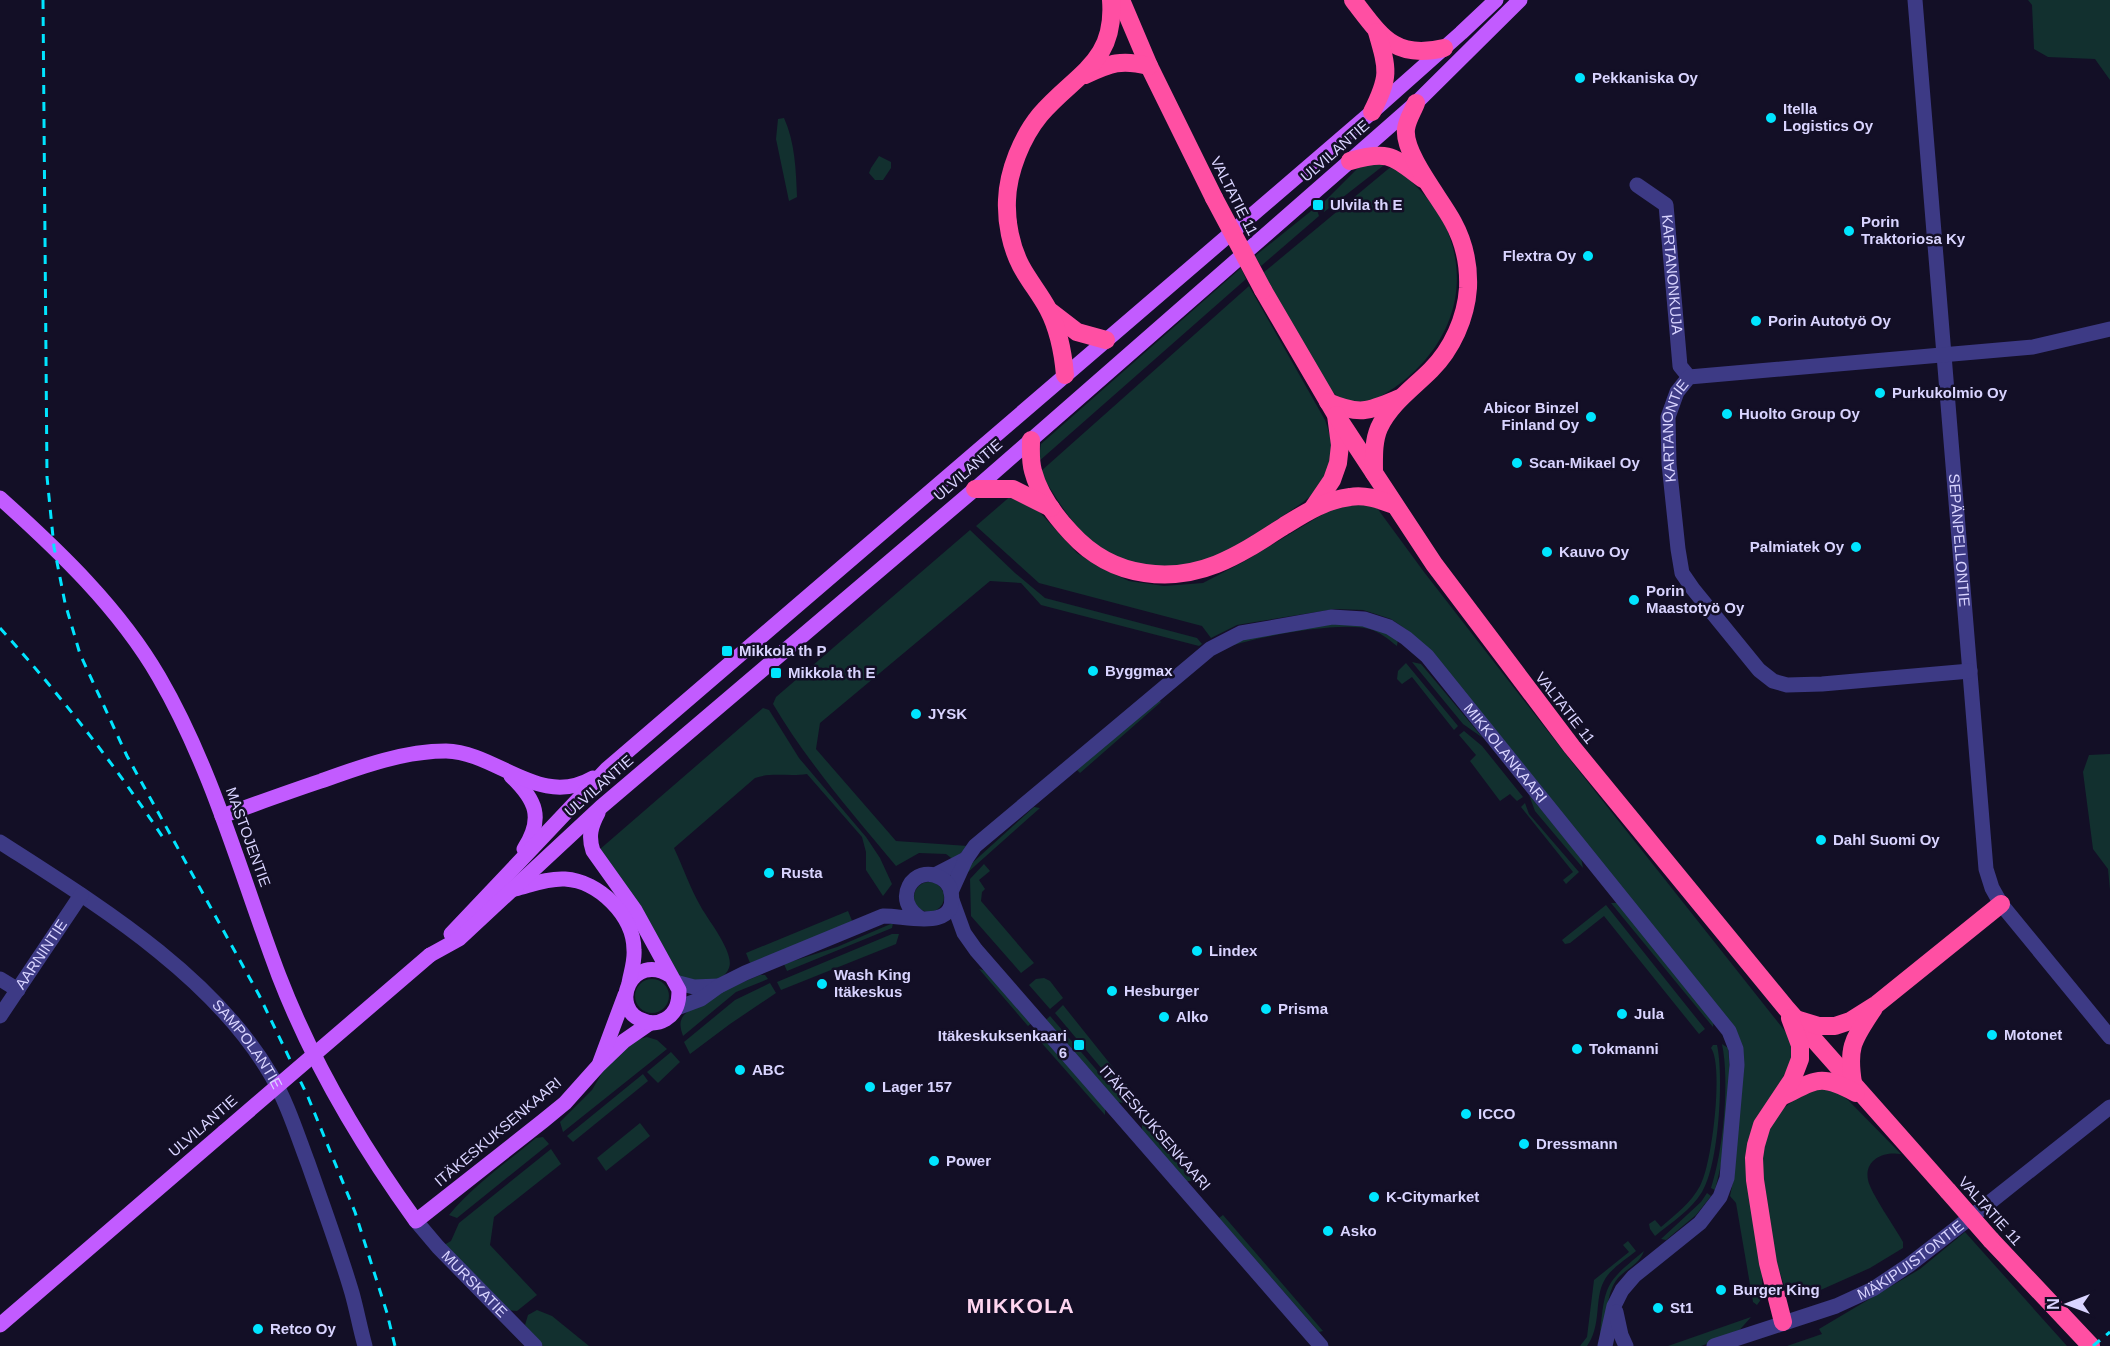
<svg xmlns="http://www.w3.org/2000/svg" width="2110" height="1346" font-family="Arial,sans-serif">
	<style>
		.green { fill: #12302f }
		.lines { fill: none; stroke-linecap: round; stroke-linejoin: round }
		.minor { stroke: #3d3a85; stroke-width: 15 }
		.major { stroke: #c25bff; stroke-width: 15 }
		.highway { stroke: #ff4fa3; stroke-width: 18 }
		.rail { stroke: #00e5ff; stroke-width: 3; stroke-dasharray: 9 8; stroke-linecap: butt }
		.major-bridge { stroke: #c25bff; stroke-width: 15 }
		.highway-bridge { stroke: #ff4fa3; stroke-width: 18 }
		.poi-dot { fill: #00e5ff; stroke: #130f26; stroke-width: 2 }
		.labels { text-anchor: middle; stroke-width: 5; stroke-linejoin: round; paint-order: stroke }
		.poi-label { font-size: 15px; font-weight: bold; fill: #d9d4ff; stroke: #130f26; text-anchor: start }
		.street-label { font-size: 15px; fill: #d9d4ff; stroke: #130f26 }
		.district-label { font-size: 21px; font-weight: bold; letter-spacing: 1.5px; fill: #ffd6f0; stroke: #130f26 }
	</style>
	<rect width="100%" height="100%" fill="#130f26"/>
	<g class="green">
		<path d="M2028 0H2110V80L2095 59 2048 57 2034 49 2032 5Z"/>
		<path d="M784 118C795 142 796 170 797 197L789 201 776 139 778 119Z"/>
		<path d="M879 156 891 162V168L883 180H875L869 173 871 168Z"/>
		<path d="M1388 162 1324 212 1321 205 1362 164Z"/>
		<path d="M1393 165C1410 179 1435 203 1444 223 1481 302 1434 375 1360 407L1344 402 1329 389 1263 273Z"/>
		<path d="M1316 207 1319 216 1261 266 1255 256Z"/>
		<path d="M1241 268 1246 279 1038 462 1041 444Z"/>
		<path d="M1249 286 1325 420C1332 439 1336 458 1326 477 1316 496 1296 507 1278 519 1227 554 1178 585 1114 556 1080 541 1059 502 1040 472Z"/>
		<path d="M1013 494 1035 507 1077 553 1099 567 1129 581 1164 586 1203 583 1245 561 1333 508 1352 502 1377 508 1424 572 1564 752 1792 1040 1794 1056 1772 1099 1757 1122 1762 1271V1298L1757 1305 1753 1302 1736 1203 1730 1196 1734 1177 1742 1049 1407 630 1391 619 1363 610 1335 609 1237 625 1211 638 1202 626 1039 583 976 526Z"/>
		<path d="M970 530 1015 573 1045 598 1197 638 1202 644 1199 646 1041 605 1021 583 990 581 820 723 816 749 896 841 968 846 954 860 946 854 919 853 896 866C852 813 808 763 773 704L776 697Z"/>
		<path d="M1333 622 1368 623 1398 639 1397 646C1388 639 1380 632 1369 629 1341 621 1263 636 1234 645L1231 642Z"/>
		<path d="M1412 662 1421 664 1483 738 1463 724Z"/>
		<path d="M1406 663 1458 726 1454 730 1412 677 1402 684 1397 679 1398 671Z"/>
		<path d="M1158 699 1161 702 1080 773 1077 770Z"/>
		<path d="M763 708 769 710 799 758 866 837 880 858 892 884 883 896 866 870V852L862 837 807 774C790 777 771 772 755 778L674 848C683 867 690 888 701 907 708 920 735 953 729 968 723 985 697 980 683 980L673 971 599 850Z"/>
		<path d="M1464 731 1482 746 1523 797 1517 801 1510 794 1500 801 1470 761 1476 755 1459 735Z"/>
		<path d="M2110 754V890L2108 869 2093 849 2083 772 2089 755Z"/>
		<path d="M1529 795 1581 858 1583 868 1535 811Z"/>
		<path d="M1525 803 1529 814 1579 872 1566 884 1563 880 1573 872 1521 807Z"/>
		<path d="M1034 807 1040 808 967 873 971 864Z"/>
		<path d="M984 864 990 871 979 880 985 889 982 892 981 901 1034 963 1021 973 971 916 970 879Z"/>
		<circle cx="929" cy="897" r="15"/>
		<path d="M1611 903H1619L1714 1018 1713 1027Z"/>
		<path d="M1606 905 1705 1029 1699 1034 1604 916 1570 943 1565 944 1562 940Z"/>
		<path d="M848 911 853 923 750 963 746 953Z"/>
		<path d="M893 923 892 928 787 971 784 964 837 947Z"/>
		<path d="M892 934H899L896 944 781 990 777 982Z"/>
		<path d="M979 969 987 971 1032 1023 1028 1026Z"/>
		<path d="M760 975H765L768 979 736 992 683 1036C681 1030 679 1024 682 1018 689 1004 744 982 760 975Z"/>
		<path d="M1044 978 1050 981 1063 998 1050 1009 1029 985 1036 979Z"/>
		<circle cx="652" cy="996" r="17"/>
		<path d="M770 983 776 993 730 1024 690 1054 684 1042 735 1000Z"/>
		<path d="M1063 1005 1127 1085 1129 1101 1055 1013Z"/>
		<path d="M1050 1016 1125 1103 1116 1102 1045 1021Z"/>
		<path d="M1036 1028 1105 1107V1115L1032 1032Z"/>
		<path d="M647 1037 657 1040 667 1049 563 1132 560 1122 592 1090 610 1059 636 1040Z"/>
		<path d="M1722 1044 1728 1048C1733 1094 1727 1145 1715 1190L1711 1188C1723 1152 1730 1082 1722 1044Z"/>
		<path d="M1713 1045H1717C1724 1076 1719 1165 1702 1192 1691 1210 1672 1222 1655 1236L1650 1229 1649 1224 1655 1220 1661 1227C1676 1214 1691 1203 1700 1186 1712 1166 1724 1066 1711 1048Z"/>
		<path d="M671 1052 680 1062 658 1083 647 1072Z"/>
		<path d="M643 1074 648 1081 573 1142 567 1136Z"/>
		<path d="M1831 1087 1848 1100 1901 1154C1884 1151 1864 1159 1868 1180 1870 1192 1896 1229 1903 1242V1248L1870 1268 1816 1292 1787 1294 1771 1246 1760 1150 1770 1126 1782 1109 1808 1090Z"/>
		<path d="M640 1123 650 1136 606 1171 597 1158Z"/>
		<path d="M1142 1123 1193 1181H1185L1142 1130Z"/>
		<path d="M543 1137 549 1144 457 1218 449 1215C474 1185 507 1162 536 1138Z"/>
		<path d="M551 1149 561 1164 494 1217 490 1245 537 1295 517 1311 505 1310 444 1245 451 1241 459 1223Z"/>
		<path d="M1707 1193 1711 1196 1696 1215 1666 1240 1661 1239 1701 1202Z"/>
		<path d="M1223 1215 1323 1331 1319 1332 1219 1218Z"/>
		<path d="M1965 1232 2067 1346H1787L1822 1334 1819 1329 1920 1269Z"/>
		<path d="M1628 1241 1636 1251C1625 1260 1610 1269 1604 1281 1594 1299 1602 1325 1587 1346H1580L1587 1337 1594 1280 1629 1252 1623 1245Z"/>
		<path d="M1644 1251C1639 1265 1627 1268 1618 1278 1606 1292 1607 1316 1605 1334H1600C1605 1284 1605 1283 1644 1251Z"/>
		<path d="M537 1310 552 1316 589 1346H543L525 1325 528 1315Z"/>
		<path d="M1751 1317 1736 1334 1701 1346H1668Z"/>
	</g>
	<g class="lines">
		<g class="minor">
			<path id="s1" d="M1915 0 1986 869 1992 888 2001 904 2110 1037"/>
			<path id="s2" d="M1637 185 1666 205 1680 366 1689 377"/>
			<path id="s3" d="M1970 671 1822 684 1787 685 1773 681 1759 670 1693 589 1682 573 1678 549 1669 464 1668 417 1677 392 1689 377 2033 347 2110 329"/>
			<path id="s4" d="M0 842C96 904 212 974 271 1075 287 1102 297 1134 308 1163 323 1206 339 1249 352 1293 357 1311 360 1328 365 1346"/>
			<path d="M935 875 966 859"/>
			<path id="s5" d="M951 892 966 859 975 846 1210 649 1241 633 1332 617 1364 619 1389 627 1406 638 1427 656 1729 1031 1736 1049 1737 1065 1727 1178 1720 1197 1700 1223 1634 1276 1622 1290 1614 1306 1605 1346"/>
			<path d="M952 900 964 933 976 950 1321 1346"/>
			<path d="M0 979 18 990"/>
			<path d="M675 982 694 987 719 986"/>
			<path d="M677 1008 701 999 719 986 745 973 883 916C904 915 959 933 951 892 950 886 946 881 941 878 913 862 890 902 922 919"/>
			<path id="s6" d="M0 1016 81 895"/>
			<path id="s7" d="M416 1221 438 1247 535 1346"/>
			<path d="M1616 1312 1621 1335 1626 1346"/>
			<path id="s8" d="M1714 1346 1836 1306 1873 1289 1909 1265 1989 1203 2110 1107"/>
		</g>
		<g class="major">
			<path d="M0 498C59 551 119 608 159 677 213 770 241 876 279 976 313 1064 361 1145 416 1221L543 1121 565 1103 599 1065 624 1041 650 1023"/>
			<path d="M511 776C536 800 544 818 524 849"/>
			<path d="M598 813C591 826 588 836 593 851L635 910 679 990C679 1002 677 1012 666 1019 659 1023 651 1024 644 1021 607 1009 632 950 671 976"/>
			<path d="M222 816C255 804 288 792 321 781 360 767 403 751 446 751 497 752 540 809 593 778"/>
			<path d="M515 889C531 885 548 878 565 879 599 881 634 916 634 950 635 961 631 972 629 983"/>
			<path d="M451 934 607 769 1372 112 1461 33 1496 0"/>
			<path d="M430 955 459 939 601 807 975 489 1350 161 1416 103 1520 0"/>
			<path d="M600 1062 625 995"/>
			<path d="M0 1325 224 1132"/>
		</g>
		<g class="highway">
			<path d="M1121 0 1149 66 1214 198"/>
			<path d="M1353 0C1381 36 1394 60 1444 48"/>
			<path d="M1085 75C1111 63 1121 59 1149 66"/>
			<path d="M1372 112C1390 76 1388 70 1377 32"/>
			<path d="M1350 161C1389 150 1392 156 1423 179"/>
			<path d="M1263 290 1336 415 1340 445 1338 463 1332 480 1313 508"/>
			<path d="M1051 312 1077 332 1106 340"/>
			<path d="M1065 375C1063 352 1059 330 1048 309 1040 294 1029 281 1021 266 1011 247 1006 222 1007 200 1008 171 1022 137 1040 115 1075 74 1116 63 1111 0"/>
			<path d="M1328 402C1361 416 1369 411 1400 398"/>
			<path d="M1336 415 1434 564 1572 747 1786 1008 1948 1191"/>
			<path d="M1031 440C1031 450 1030 461 1033 471 1039 494 1055 516 1071 533 1091 555 1116 569 1145 573 1201 581 1239 555 1284 526 1305 513 1325 500 1350 497 1365 494 1380 500 1394 505"/>
			<path d="M1374 473C1374 458 1373 442 1379 428 1390 404 1413 388 1431 370 1452 349 1466 318 1468 288 1469 265 1464 242 1453 222 1441 199 1403 154 1406 129 1407 120 1413 111 1416 103"/>
			<path d="M975 489H1013L1051 508"/>
			<path d="M1796 1019 1819 1026H1835L1850 1021 1877 1004 2001 904"/>
			<path d="M1853 1083C1847 1045 1854 1039 1874 1008"/>
			<path d="M1783 1096C1818 1079 1820 1074 1856 1093"/>
			<path d="M1991 1240 2091 1346"/>
			<path d="M1783 1322 1768 1263 1755 1180 1754 1158 1756 1145 1762 1125 1792 1080 1800 1059V1045L1790 1018"/>
		</g>
		<g class="rail">
			<path d="M43 0 47 477 54 547 65 603 80 654 127 756 259 995 308 1097 355 1212 387 1313 395 1346"/>
			<path d="M0 628C62 697 115 765 166 842"/>
			<path d="M2093 1346 2110 1332"/>
		</g>
		<path class="major-bridge" d="M224 1132 430 955"/>
		<g class="highway-bridge">
			<path d="M1214 198 1263 290"/>
			<path d="M1948 1191 1991 1240"/>
		</g>
	</g>
	<g class="poi-dot">
		<circle cx="1580" cy="78" r="6"/>
		<circle cx="1771" cy="118" r="6"/>
		<rect x="1312" y="199" width="12" height="12" rx="3"/>
		<circle cx="1849" cy="231" r="6"/>
		<circle cx="1588" cy="256" r="6"/>
		<circle cx="1756" cy="321" r="6"/>
		<circle cx="1880" cy="393" r="6"/>
		<circle cx="1727" cy="414" r="6"/>
		<circle cx="1591" cy="417" r="6"/>
		<circle cx="1517" cy="463" r="6"/>
		<circle cx="1856" cy="547" r="6"/>
		<circle cx="1547" cy="552" r="6"/>
		<circle cx="1634" cy="600" r="6"/>
		<rect x="721" y="645" width="12" height="12" rx="3"/>
		<circle cx="1093" cy="671" r="6"/>
		<rect x="770" y="667" width="12" height="12" rx="3"/>
		<circle cx="916" cy="714" r="6"/>
		<circle cx="1821" cy="840" r="6"/>
		<circle cx="769" cy="873" r="6"/>
		<circle cx="1197" cy="951" r="6"/>
		<circle cx="822" cy="984" r="6"/>
		<circle cx="1112" cy="991" r="6"/>
		<circle cx="1266" cy="1009" r="6"/>
		<circle cx="1622" cy="1014" r="6"/>
		<circle cx="1164" cy="1017" r="6"/>
		<circle cx="1992" cy="1035" r="6"/>
		<rect x="1073" y="1039" width="12" height="12" rx="3"/>
		<circle cx="1577" cy="1049" r="6"/>
		<circle cx="740" cy="1070" r="6"/>
		<circle cx="870" cy="1087" r="6"/>
		<circle cx="1466" cy="1114" r="6"/>
		<circle cx="1524" cy="1144" r="6"/>
		<circle cx="934" cy="1161" r="6"/>
		<circle cx="1374" cy="1197" r="6"/>
		<circle cx="1328" cy="1231" r="6"/>
		<circle cx="1721" cy="1290" r="6"/>
		<circle cx="1658" cy="1308" r="6"/>
		<circle cx="258" cy="1329" r="6"/>
	</g>
	<g class="labels">
		<g class="poi-label">
			<text x="1592" y="83">Pekkaniska Oy</text>
			<text x="1783" y="114">Itella<tspan x="1783" dy="17">Logistics Oy</tspan></text>
			<text x="1330" y="210">Ulvila th E</text>
			<text x="1861" y="227">Porin<tspan x="1861" dy="17">Traktoriosa Ky</tspan></text>
			<text x="1576" y="261" text-anchor="end">Flextra Oy</text>
			<text x="1768" y="326">Porin Autotyö Oy</text>
			<text x="1892" y="398">Purkukolmio Oy</text>
			<text x="1579" y="413" text-anchor="end">Abicor Binzel<tspan x="1579" dy="17">Finland Oy</tspan></text>
			<text x="1739" y="419">Huolto Group Oy</text>
			<text x="1529" y="468">Scan-Mikael Oy</text>
			<text x="1844" y="552" text-anchor="end">Palmiatek Oy</text>
			<text x="1559" y="557">Kauvo Oy</text>
			<text x="1646" y="596">Porin<tspan x="1646" dy="17">Maastotyö Oy</tspan></text>
			<text x="739" y="656">Mikkola th P</text>
			<text x="1105" y="676">Byggmax</text>
			<text x="788" y="678">Mikkola th E</text>
			<text x="928" y="719">JYSK</text>
			<text x="1833" y="845">Dahl Suomi Oy</text>
			<text x="781" y="878">Rusta</text>
			<text x="1209" y="956">Lindex</text>
			<text x="834" y="980">Wash King<tspan x="834" dy="17">Itäkeskus</tspan></text>
			<text x="1124" y="996">Hesburger</text>
			<text x="1278" y="1014">Prisma</text>
			<text x="1634" y="1019">Jula</text>
			<text x="1176" y="1022">Alko</text>
			<text x="2004" y="1040">Motonet</text>
			<text x="1067" y="1041" text-anchor="end">Itäkeskuksenkaari<tspan x="1067" dy="17">6</tspan></text>
			<text x="1589" y="1054">Tokmanni</text>
			<text x="752" y="1075">ABC</text>
			<text x="882" y="1092">Lager 157</text>
			<text x="1478" y="1119">ICCO</text>
			<text x="1536" y="1149">Dressmann</text>
			<text x="946" y="1166">Power</text>
			<text x="1386" y="1202">K-Citymarket</text>
			<text x="1340" y="1236">Asko</text>
			<text x="1733" y="1295">Burger King</text>
			<text x="1670" y="1313">St1</text>
			<text x="270" y="1334">Retco Oy</text>
		</g>
		<g class="street-label">
			<text transform="translate(1335 151) rotate(-41)" y="5">ULVILANTIE</text>
			<text transform="translate(1234 196) rotate(63)" y="5">VALTATIE 11</text>
			<text dy="5" stroke="none"><textPath href="#s2" startOffset="105">KARTANONKUJA</textPath></text>
			<text dy="5" stroke="none"><textPath href="#s3" startOffset="484">KARTANONTIE</textPath></text>
			<text transform="translate(968 470) rotate(-41)" y="5">ULVILANTIE</text>
			<text dy="5" stroke="none"><textPath href="#s1" startOffset="542">SEPÄNPELLONTIE</textPath></text>
			<text transform="translate(1565 708) rotate(52)" y="5">VALTATIE 11</text>
			<text dy="5" stroke="none"><textPath href="#s5" startOffset="717">MIKKOLANKAARI</textPath></text>
			<text transform="translate(599 786) rotate(-41)" y="5">ULVILANTIE</text>
			<text transform="translate(248 837) rotate(70)" y="5">MASTOJENTIE</text>
			<text dy="5" stroke="none"><textPath href="#s6" startOffset="74">AARNINTIE</textPath></text>
			<text dy="5" stroke="none"><textPath href="#s4" startOffset="322">SAMPOLANTIE</textPath></text>
			<text transform="translate(203 1126) rotate(-41)" y="5">ULVILANTIE</text>
			<text transform="translate(1155 1128) rotate(49)" y="5">ITÄKESKUKSENKAARI</text>
			<text transform="translate(498 1132) rotate(-40)" y="5">ITÄKESKUKSENKAARI</text>
			<text transform="translate(1990 1211) rotate(48)" y="5">VALTATIE 11</text>
			<text dy="5" stroke="none"><textPath href="#s8" startOffset="216">MÄKIPUISTONTIE</textPath></text>
			<text dy="5" stroke="none"><textPath href="#s7" startOffset="86">MURSKATIE</textPath></text>
		</g>
		<g class="district-label">
			<text x="1021" y="1313">MIKKOLA</text>
		</g>
	</g>
	<g transform="translate(2068 1304) rotate(270)" stroke="#130f26" stroke-width="4.5" paint-order="stroke">
	<path d="M0-4.5L10 22L0 15L-10 22Z" fill="#d9d4ff"/>
	<text y="-9" font-size="16" font-weight="bold" text-anchor="middle" fill="#d9d4ff">N</text>
	</g>
</svg>
